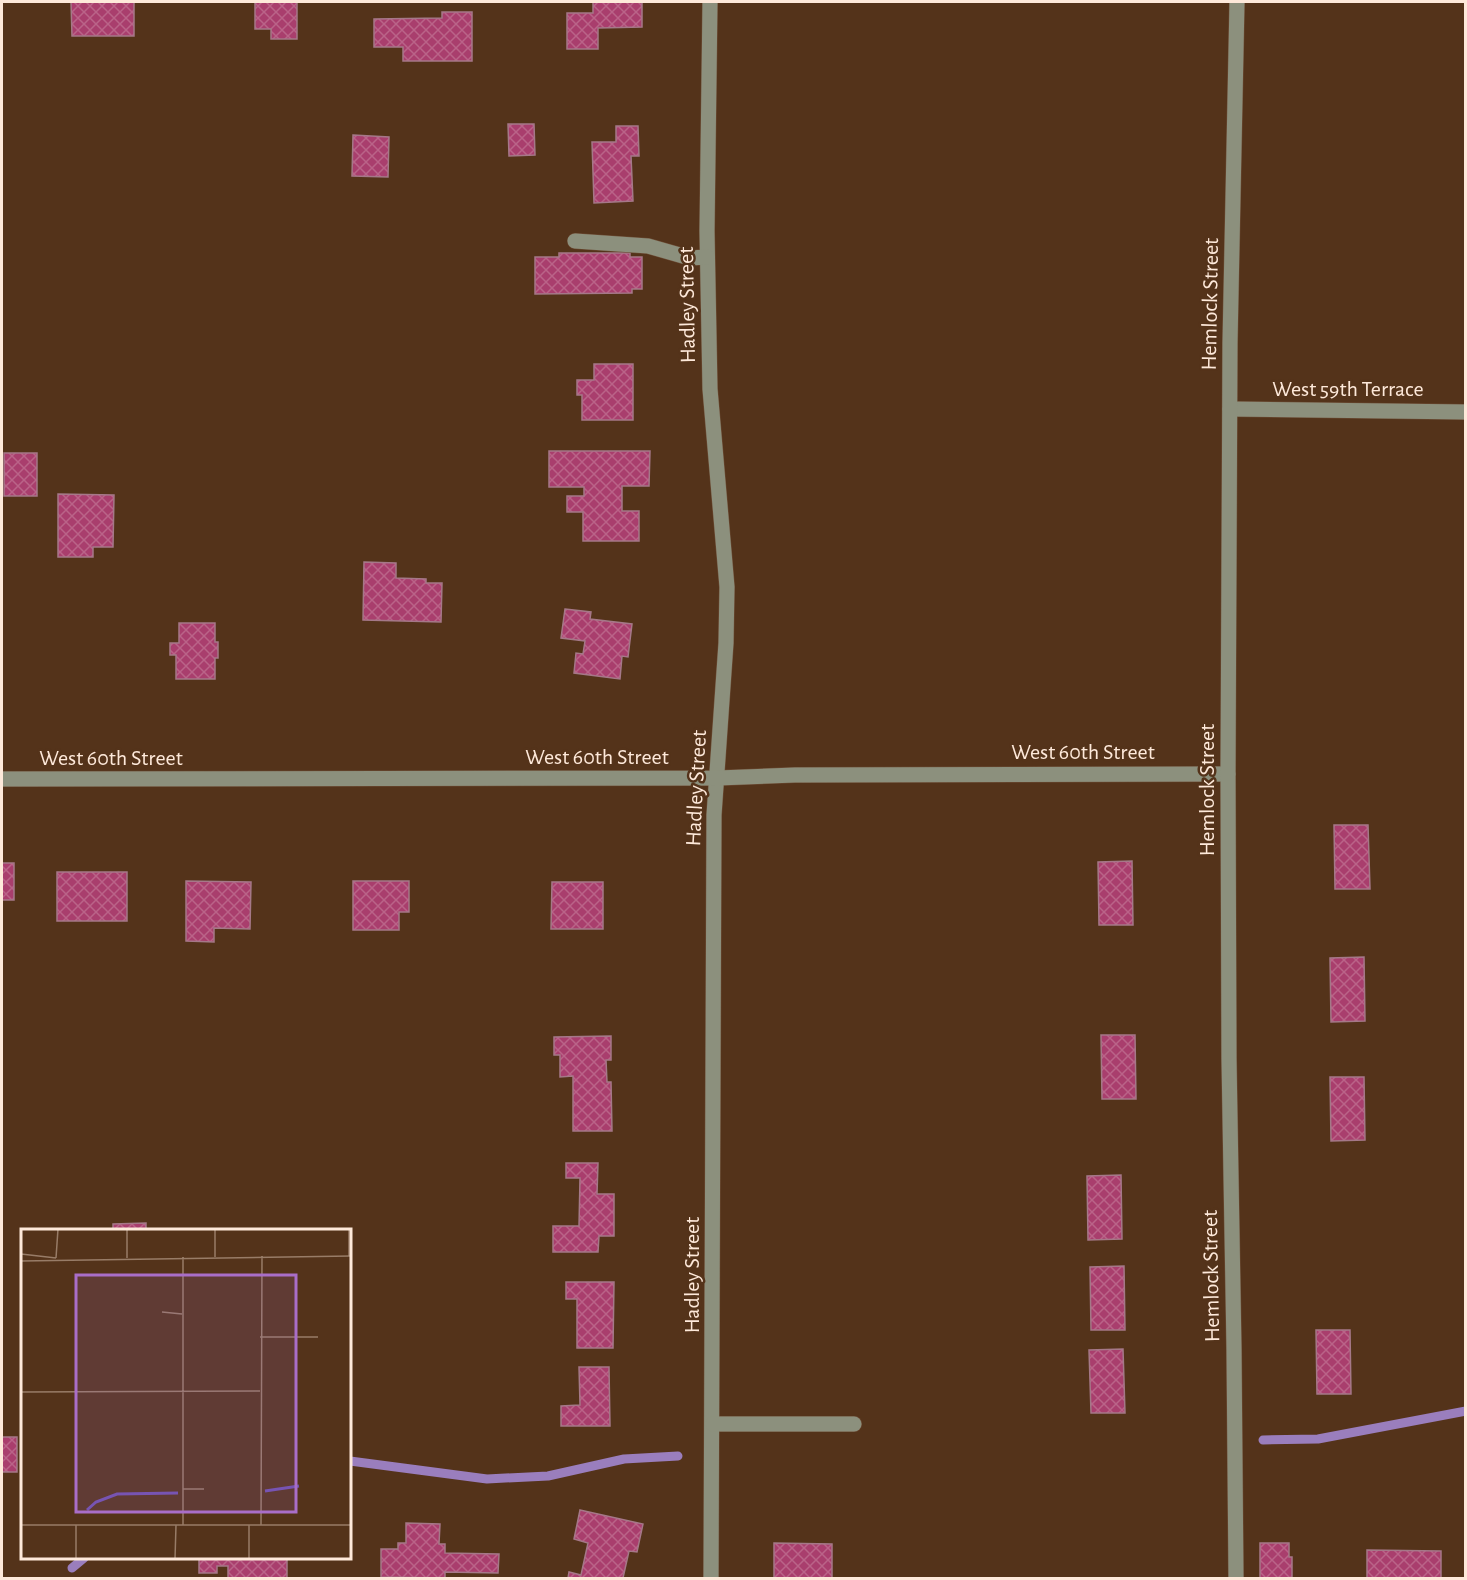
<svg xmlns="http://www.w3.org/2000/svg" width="1467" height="1580" font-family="'Alegreya Sans',sans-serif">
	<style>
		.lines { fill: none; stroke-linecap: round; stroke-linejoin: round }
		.stream { stroke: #9a7ebd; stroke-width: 9 }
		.building { fill: url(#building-cross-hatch); stroke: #a57888; stroke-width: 1.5 }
		.minor-casing { stroke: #6f5039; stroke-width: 16 }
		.minor { stroke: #8c907d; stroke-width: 15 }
		.labels { text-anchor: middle; stroke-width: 5; stroke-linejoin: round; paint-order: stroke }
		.street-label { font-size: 22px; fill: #fee9da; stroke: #54331a }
		.inset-river { fill: none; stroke: #6f50b0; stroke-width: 3 }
		.inset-road { fill: none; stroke: #987c67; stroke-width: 1.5 }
		.view { fill: #a96ec8; fill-opacity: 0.15; stroke: #a96ec8; stroke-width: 3 }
		.inset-edge { fill: none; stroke: #fee9da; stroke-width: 3 }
	</style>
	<defs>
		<pattern id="building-cross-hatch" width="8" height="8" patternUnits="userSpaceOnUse" patternTransform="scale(1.5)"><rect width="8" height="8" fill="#a93e6d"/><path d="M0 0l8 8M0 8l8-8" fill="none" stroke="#ba6388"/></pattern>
	</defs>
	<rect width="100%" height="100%" fill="#54331a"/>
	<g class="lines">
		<g class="stream">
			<path d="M1263 1440 1318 1439 1466 1411"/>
			<path d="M350 1461 487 1479 548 1476 624 1459 678 1456"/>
			<path d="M72 1568 84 1558"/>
		</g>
	</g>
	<g class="building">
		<path d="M71 2H134V36H72Z"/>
		<path d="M255 2H297V39H271V29H255Z"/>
		<path d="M593 2H642V27L598 28V49H567V13H593Z"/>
		<path d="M442 12H472V61H403V47H374V19L442 18Z"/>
		<path d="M508 124H534L535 155 509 156Z"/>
		<path d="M616 126H638L639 156H631L633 201 594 203 592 142H616Z"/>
		<path d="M353 135 389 137 388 177 352 176Z"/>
		<path d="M559 253H630V257H642V289H632V293L535 294V257H559Z"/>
		<path d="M594 364H633V420H582V395H577V380H594Z"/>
		<path d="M549 451H650L649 486H622V511H639V541H583V512H567V496H584V487H549Z"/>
		<rect x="4" y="453" width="33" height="43"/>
		<path d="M58 494 114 495 113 547H93V557H58Z"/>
		<path d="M364 562 396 563V578L426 579V583H442L441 622 363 620Z"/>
		<path d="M565 609 591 612 590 619 632 624 628 657 622 656 620 679 574 673 576 653 583 654 585 641 561 638Z"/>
		<path d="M179 623H215V642H218V658H215V679H176V655H170V643H179Z"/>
		<path d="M1334 825H1368L1370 889H1335Z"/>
		<path d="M1132 861 1133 925H1099L1098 862Z"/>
		<rect x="2" y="863" width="12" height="37"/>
		<rect x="57" y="872" width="70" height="49"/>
		<path d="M186 881 251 882 250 929 214 928V942L186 941Z"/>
		<path d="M353 881H409V912H399V930H353Z"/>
		<path d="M552 882H603V929H551Z"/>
		<path d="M1364 957 1365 1021 1331 1022 1330 958Z"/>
		<path d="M1101 1035H1135L1136 1099H1102Z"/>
		<path d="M611 1036V1060H606L607 1082H611L612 1131H573V1076L560 1077V1055H554V1037Z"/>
		<path d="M1330 1077H1364L1365 1140 1331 1141Z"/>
		<path d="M566 1163H598L597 1194H614V1236H599L598 1252H553V1226H579L580 1178H566Z"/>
		<path d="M1121 1175 1122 1239 1088 1240 1087 1176Z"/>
		<path d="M146 1223V1230H113V1224Z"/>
		<path d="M1124 1266 1125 1330H1091L1090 1267Z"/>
		<path d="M566 1282H614L613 1348H577V1299H566Z"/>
		<path d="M1316 1330H1350L1351 1394H1317Z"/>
		<path d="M1123 1349 1125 1413H1091L1089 1350Z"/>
		<path d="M579 1367H609L610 1426H561V1406L580 1405Z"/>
		<rect x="2" y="1437" width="15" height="35"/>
		<path d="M580 1510 643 1524 637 1552 629 1551 623 1578H568L569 1572 581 1575 588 1543 574 1539Z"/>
		<path d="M406 1523 440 1524 439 1544H445V1553L499 1554 498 1573 445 1572V1578L381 1577V1549H398V1543H406Z"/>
		<path d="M774 1543 832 1544V1578H774Z"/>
		<path d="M1260 1543H1289V1557H1292V1578H1260Z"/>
		<path d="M1367 1550 1441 1551V1578H1367Z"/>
		<path d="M199 1558H287V1578H228V1566H217V1573H199Z"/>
	</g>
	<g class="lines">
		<defs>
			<g id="minor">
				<path d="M710 2 707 231 710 389 727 587 726 643 714 815 711 1578"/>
				<path d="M575 241 648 246 690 258 707 257"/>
				<path d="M1230 409 1466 412"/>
				<path d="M2 779 718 778 795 775 1228 774"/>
				<path d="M713 1424H854"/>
				<path d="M1236 1578 1234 1349 1229 1059 1228 774 1230 343 1237 2"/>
			</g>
		</defs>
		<use href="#minor" class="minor-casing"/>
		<use href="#minor" class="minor"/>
	</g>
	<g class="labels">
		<g class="street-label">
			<text transform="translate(1209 304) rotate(-89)" y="8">Hemlock Street</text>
			<text transform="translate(686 305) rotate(-91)" y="8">Hadley Street</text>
			<text x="1348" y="396">West 59th Terrace</text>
			<text x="1083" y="759">West 60th Street</text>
			<text x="597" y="764">West 60th Street</text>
			<text x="111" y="765">West 60th Street</text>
			<text transform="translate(695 788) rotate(-87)" y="8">Hadley Street</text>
			<text transform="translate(1206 790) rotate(-90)" y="8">Hemlock Street</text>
			<text transform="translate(691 1275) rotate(-90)" y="8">Hadley Street</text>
			<text transform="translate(1210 1276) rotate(-91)" y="8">Hemlock Street</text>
		</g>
	</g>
	<g transform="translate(21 1229)">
		<rect width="330" height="330" fill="#54331a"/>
		<path class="inset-river" d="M244 262 278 257M66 281 75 273 96 265 157 264"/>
		<path class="inset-road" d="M328 0V27M0 25 35 29M194 28V0M35 29 37 0M106 29V0M0 32 330 27M141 83 161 85M239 108H297M0 163 239 162M162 260H183M0 296H330M162 296V28M240 296 241 27M55 330V296M154 330 155 296M228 330V296"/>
		<path class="view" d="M55 46H275V283H55Z"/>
		<rect width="330" height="330" class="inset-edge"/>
	</g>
	<rect width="1467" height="1580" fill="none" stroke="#fee9da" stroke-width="6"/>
</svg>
